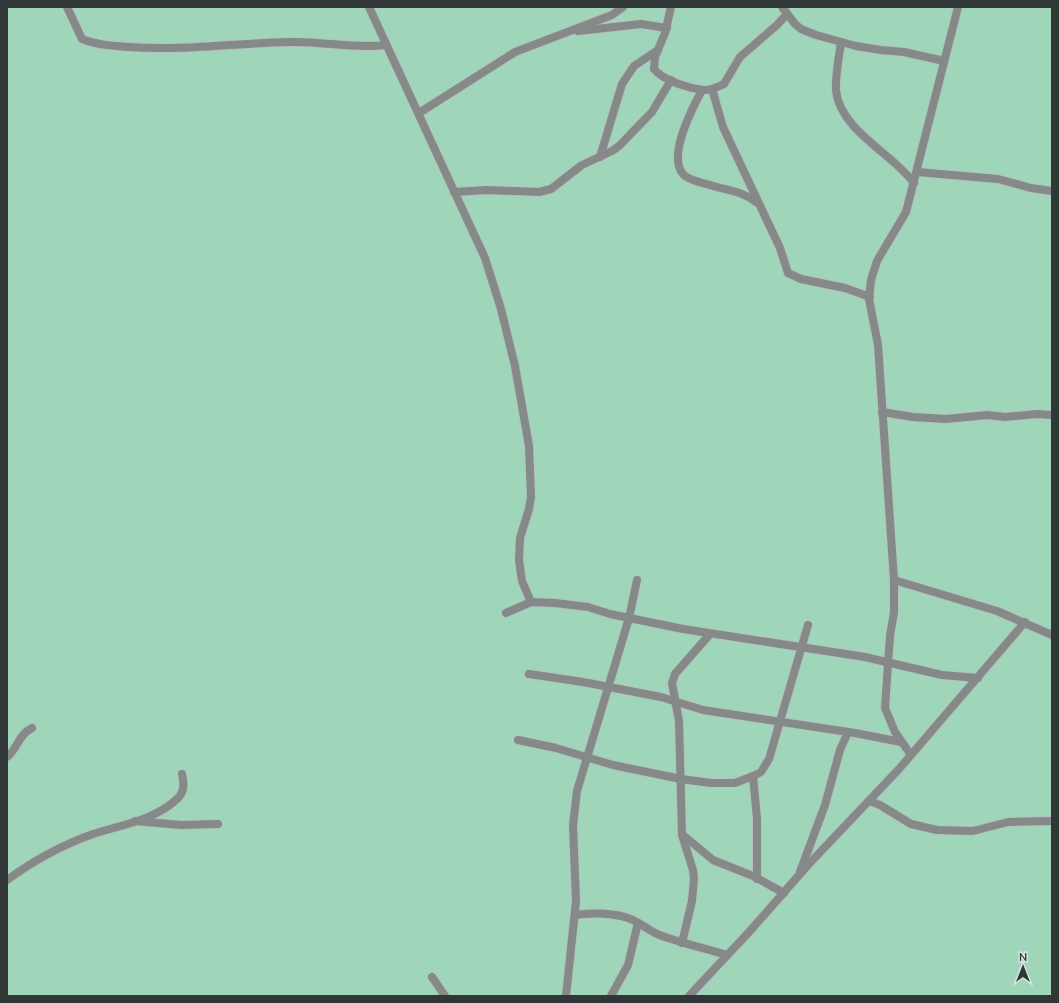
<svg xmlns="http://www.w3.org/2000/svg" width="1059" height="1003" font-family="'Nunito Sans',sans-serif">
	<style>
		.green { fill: #9fd6b9 }
		.lines { fill: none; stroke-linecap: round; stroke-linejoin: round }
		.street-casing { stroke: #b5c1c3; stroke-width: 10 }
		.street { stroke: #858a89; stroke-width: 8 }
	</style>
	<rect width="100%" height="100%" fill="#d6e4e6"/>
	<rect class="green" x="7" y="7" width="1045" height="989"/>
	<g class="lines">
		<defs>
			<g id="street">
				<path d="M67 7 82 39C97 45 113 46 129 47 183 51 236 43 290 42 322 41 353 49 386 45"/>
				<path d="M369 7 485 258 501 309 515 366 529 446 531 497 529 509 520 538 519 560 522 581 531 602"/>
				<path d="M671 7 665 33 655 57 654 69C664 81 688 88 703 90 710 91 717 87 724 84L740 57 777 25 787 14"/>
				<path d="M782 7 795 24 801 29 816 35 856 46 881 50 904 52 944 61"/>
				<path d="M578 31 641 24 667 28"/>
				<path d="M841 42C839 58 835 76 836 91 841 131 892 153 914 183"/>
				<path d="M712 89 723 127 780 248 788 273 801 279 845 288 870 297"/>
				<path d="M702 90C693 107 667 155 683 174 689 181 708 184 717 187 732 191 743 192 756 202"/>
				<path d="M419 113 515 52 612 15 623 7"/>
				<path d="M600 157 622 84 634 66 658 50"/>
				<path d="M917 172 998 179 1031 188 1052 191"/>
				<path d="M454 192 487 190 539 192 551 189 582 165 612 151 619 146 652 112 671 80"/>
				<path d="M882 412 913 417 946 419 987 415 1005 417 1037 414 1052 415"/>
				<path d="M894 580 997 611 1052 635"/>
				<path d="M506 613 531 602 555 603 588 607 610 614 683 629 865 657 942 675 978 678"/>
				<path d="M529 674 583 682 661 697 703 710 855 733 901 742"/>
				<path d="M518 740 556 748 613 765 681 779 711 783H735L753 776 761 772 769 759 808 625"/>
				<path d="M911 755 895 732 885 708 890 636 894 612V580L878 345 869 299 871 280 877 261 906 212 958 7"/>
				<path d="M7 757C18 748 19 734 32 728"/>
				<path d="M753 776 757 819V879"/>
				<path d="M869 801 880 805 911 824 937 830 973 831 1008 822 1052 821"/>
				<path d="M135 821 181 825 218 824"/>
				<path d="M683 835 713 860 753 876 784 893"/>
				<path d="M800 872 825 805 840 750 848 732"/>
				<path d="M7 880C33 861 62 845 93 834 121 825 155 820 177 799 185 792 184 783 182 774"/>
				<path d="M575 915C594 913 615 912 633 920 641 924 649 930 657 934 680 943 704 948 727 955"/>
				<path d="M682 943 692 901 694 879 693 870 682 835 679 721 672 683 675 674 710 634"/>
				<path d="M432 977 445 996"/>
				<path d="M566 996 576 901 573 825 577 791 629 618 637 580"/>
				<path d="M611 996 628 965 638 923"/>
				<path d="M689 996 750 931 807 866 899 769 1025 622"/>
			</g>
		</defs>
		<use href="#street" class="street-casing"/>
		<use href="#street" class="street"/>
	</g>
	<rect width="1059" height="1003" fill="none" stroke="#313637" stroke-width="16"/>
	<g transform="translate(1023 967)" stroke="#d6e4e6" stroke-width="3" paint-order="stroke">
	<path d="M0-3L7 15L0 10L-7 15Z" fill="#313637"/>
	<text y="-6" font-size="11" font-weight="bold" text-anchor="middle" fill="#313637">N</text>
	</g>
</svg>
